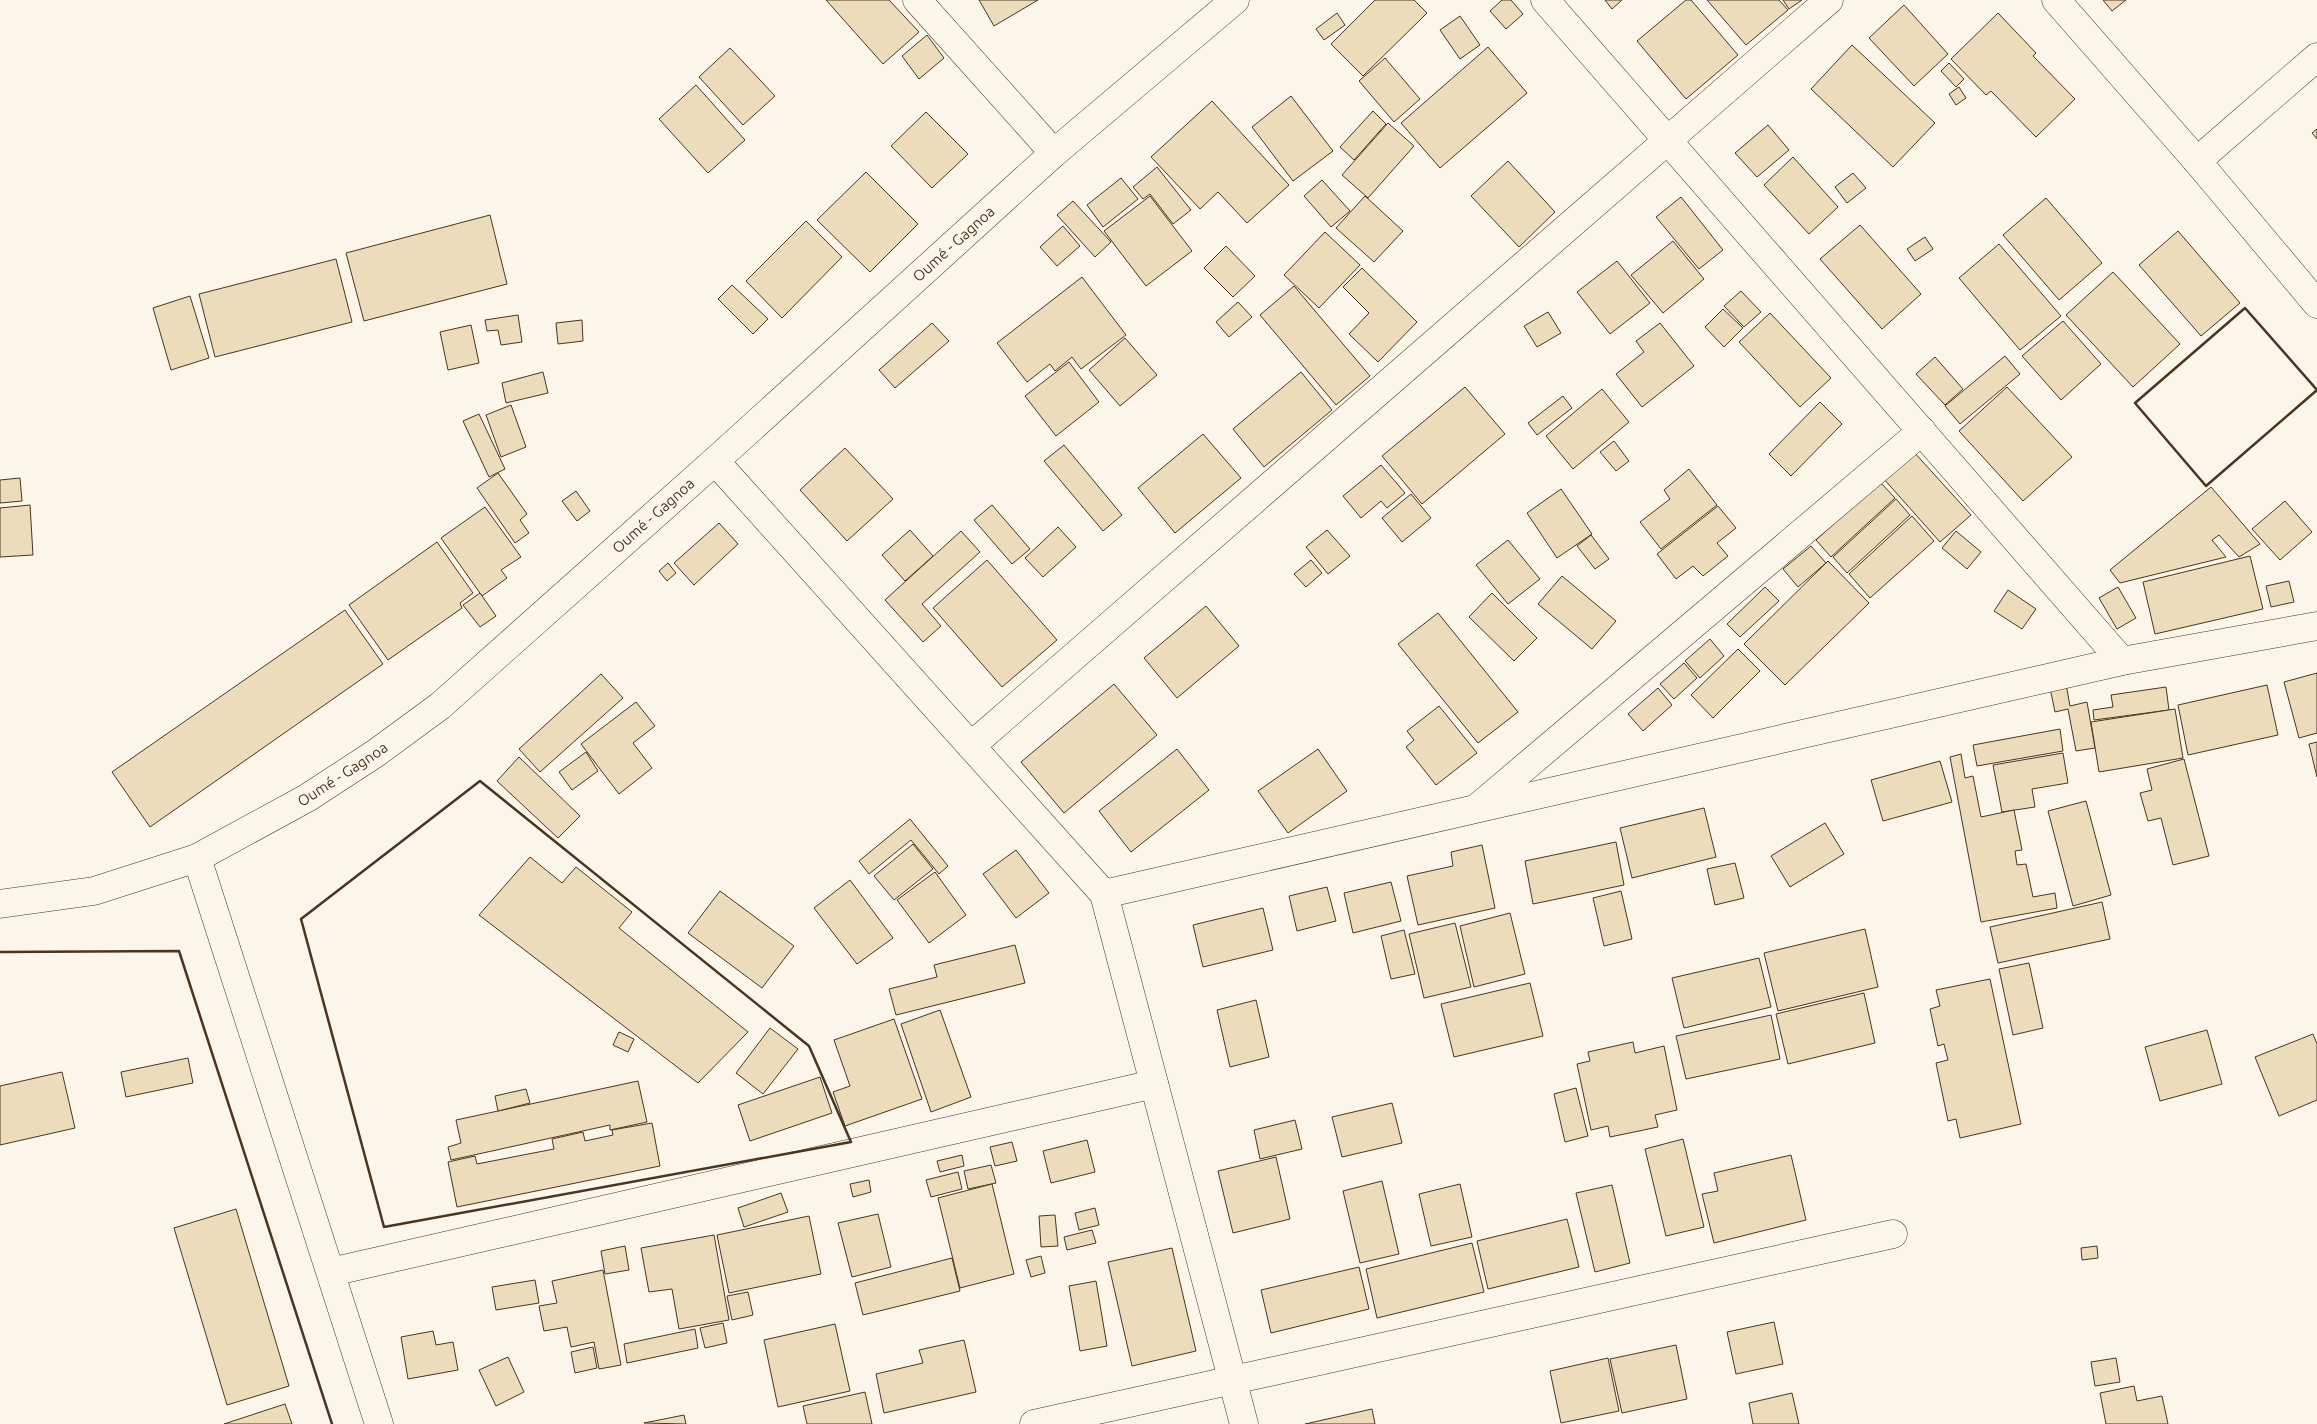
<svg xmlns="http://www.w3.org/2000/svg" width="2317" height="1424" font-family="Ubuntu,sans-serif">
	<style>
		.building { fill: #ecdcbc; stroke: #4a3520 }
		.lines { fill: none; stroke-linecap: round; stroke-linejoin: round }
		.minor-casing { stroke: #4a3520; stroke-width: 29 }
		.tertiary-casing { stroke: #4a3520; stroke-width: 29 }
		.primary-casing { stroke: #4a3520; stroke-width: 29 }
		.minor { stroke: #fbf6e9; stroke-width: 28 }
		.tertiary { stroke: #fbf6e9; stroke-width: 28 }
		.primary { stroke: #fbf6e9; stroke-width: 28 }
		.wall { stroke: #4a3520; stroke-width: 2.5 }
		.labels { text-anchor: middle; stroke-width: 4; stroke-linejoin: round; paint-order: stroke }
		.street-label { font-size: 15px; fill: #4a3520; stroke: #fbf6e9 }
	</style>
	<rect width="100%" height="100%" fill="#fbf6e9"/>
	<g class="building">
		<path d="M826 0H889L919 32 883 64Z"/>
		<path d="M979 0H1038L994 26Z"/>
		<path d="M1375 0H1414L1427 13 1363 76 1331 44Z"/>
		<path d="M1502 0H1511L1523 14 1506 29 1490 11Z"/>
		<path d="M1605 0H1622L1612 9Z"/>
		<path d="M1686 0H1691L1738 55 1686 99 1637 41Z"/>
		<path d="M1707 0H1779L1788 10 1746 45Z"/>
		<path d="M1783 0H1802L1789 9Z"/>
		<path d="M2103 0H2126L2112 11Z"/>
		<path d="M1904 5 1948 54 1914 86 1869 38Z"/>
		<path d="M1337 13 1345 25 1324 40 1316 29Z"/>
		<path d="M1998 13 2036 53 2033 56 2075 99 2036 137 1991 91 1986 95 1951 59Z"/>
		<path d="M1460 16 1480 45 1460 59 1440 30Z"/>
		<path d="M927 35 944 58 919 79 902 56Z"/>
		<path d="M1852 45 1935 123 1893 167 1811 89Z"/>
		<path d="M1488 47 1527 93 1440 168 1401 123Z"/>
		<path d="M730 48 775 96 743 125 699 77Z"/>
		<path d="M1385 58 1420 99 1394 122 1359 81Z"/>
		<path d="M1949 63 1964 79 1956 87 1941 71Z"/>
		<path d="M696 85 745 140 708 173 659 119Z"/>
		<path d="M1959 87 1966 98 1956 105 1949 94Z"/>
		<path d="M1291 96 1333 151 1293 181 1252 127Z"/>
		<path d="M1212 101 1289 185 1247 223 1218 192 1200 209 1151 157Z"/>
		<path d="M1373 111 1386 124 1354 160 1340 147Z"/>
		<path d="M926 112 968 154 932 188 891 146Z"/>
		<path d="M1388 123 1414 146 1368 198 1342 175Z"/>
		<path d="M1768 125 1789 150 1757 177 1735 153Z"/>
		<path d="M2317 129V139L2312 133Z"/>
		<path d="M1793 157 1838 207 1809 234 1764 185Z"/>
		<path d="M1508 161 1555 212 1519 247 1471 196Z"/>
		<path d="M1157 167 1191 210 1173 224 1150 194 1143 199 1133 187Z"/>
		<path d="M866 172 918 224 870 272 817 220Z"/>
		<path d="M1853 173 1866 188 1847 203 1835 187Z"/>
		<path d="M1121 178 1138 199 1103 227 1087 205Z"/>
		<path d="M1322 180 1350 211 1331 227 1304 196Z"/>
		<path d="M1150 196 1192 251 1146 286 1104 231Z"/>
		<path d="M1365 196 1403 231 1374 262 1336 228Z"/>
		<path d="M1681 197 1723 250 1699 269 1656 217Z"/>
		<path d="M2046 198 2102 263 2059 300 2003 235Z"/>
		<path d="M1073 201 1111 242 1095 257 1057 215Z"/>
		<path d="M490 215 507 284 364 321 346 253Z"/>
		<path d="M806 221 842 257 782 318 746 281Z"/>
		<path d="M1860 225 1921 294 1882 329 1820 259Z"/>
		<path d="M1063 226 1080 246 1057 266 1040 247Z"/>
		<path d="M2178 231 2240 303 2201 336 2139 265Z"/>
		<path d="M1325 232 1360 265 1319 308 1284 275Z"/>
		<path d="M1925 237 1933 249 1915 261 1907 249Z"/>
		<path d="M1673 241 1704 279 1663 313 1631 275Z"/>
		<path d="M1999 244 2061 316 2020 350 1959 278Z"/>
		<path d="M1226 246 1255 276 1233 297 1204 268Z"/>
		<path d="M336 259 352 322 215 357 199 294Z"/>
		<path d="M1617 261 1650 303 1610 334 1577 292Z"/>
		<path d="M1362 268 1417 322 1378 362 1349 334 1369 313 1343 287Z"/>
		<path d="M2113 272 2180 344 2133 387 2066 315Z"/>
		<path d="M1082 277 1126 335 1081 369 1072 357 1055 371 1050 364 1027 382 997 343Z"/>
		<path d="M732 285 768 319 753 334 718 299Z"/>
		<path d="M1294 286 1370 376 1336 405 1260 315Z"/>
		<path d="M1741 291 1761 312 1744 327 1724 306Z"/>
		<path d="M190 296 209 358 171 370 153 308Z"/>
		<path d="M1238 302 1252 317 1229 337 1216 322Z"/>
		<path d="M1723 309 1743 328 1724 347 1705 327Z"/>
		<path d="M1548 312 1561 333 1537 347 1524 326Z"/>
		<path d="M1770 313 1831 378 1800 407 1739 342Z"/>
		<path d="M518 315 522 342 501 345 498 330 487 331 485 320Z"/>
		<path d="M582 320 583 341 558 344 556 323Z"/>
		<path d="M2063 321 2101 364 2061 400 2022 356Z"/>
		<path d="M932 323 949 341 895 388 879 370Z"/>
		<path d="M1660 323 1694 366 1642 407 1616 374 1644 352 1636 341Z"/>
		<path d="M471 325 479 363 448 370 440 332Z"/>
		<path d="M1125 338 1157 375 1120 406 1089 370Z"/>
		<path d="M2005 356 2020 374 1960 424 1945 406Z"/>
		<path d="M1935 357 1963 389 1945 405 1916 374Z"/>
		<path d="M1069 362 1099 402 1056 436 1025 396Z"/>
		<path d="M543 372 548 393 506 403 502 383Z"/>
		<path d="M1301 372 1332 410 1264 467 1233 429Z"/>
		<path d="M1465 387 1505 434 1422 504 1382 456Z"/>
		<path d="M2007 387 2072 457 2023 501 1959 431Z"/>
		<path d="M1602 389 1629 422 1573 469 1546 436Z"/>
		<path d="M1563 396 1572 408 1537 435 1528 423Z"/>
		<path d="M1820 402 1842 424 1791 476 1769 454Z"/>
		<path d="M511 405 526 447 501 457 486 415Z"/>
		<path d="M479 414 505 469 489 477 463 421Z"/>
		<path d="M1203 434 1241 478 1175 533 1138 488Z"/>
		<path d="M1614 441 1629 461 1616 471 1600 452Z"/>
		<path d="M1064 445 1122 515 1103 531 1044 461Z"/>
		<path d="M845 448 893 499 847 541 800 490Z"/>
		<path d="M1913 451 1971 515 1940 542 1883 478Z"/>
		<path d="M1381 465 1405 493 1387 508 1381 501 1361 518 1343 496Z"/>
		<path d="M1689 469 1717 505 1661 549 1640 522 1670 499 1664 490Z"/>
		<path d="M498 473 527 514 520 520 529 533 515 543 477 488Z"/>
		<path d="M20 478 22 501 0 503V480Z"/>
		<path d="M1880 482 1895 498 1831 557 1816 540Z"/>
		<path d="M2211 487 2260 544 2239 557 2219 535 2212 540 2226 557 2120 583 2110 570Z"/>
		<path d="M1561 489 1592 534 1557 558 1527 513Z"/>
		<path d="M576 491 590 511 577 521 562 501Z"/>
		<path d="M1411 494 1431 518 1402 542 1382 518Z"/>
		<path d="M1896 499 1910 515 1847 573 1833 557Z"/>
		<path d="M2285 501 2312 532 2280 560 2252 529Z"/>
		<path d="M30 505 33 555 0 557V508Z"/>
		<path d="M992 505 1030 549 1012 564 974 520Z"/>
		<path d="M1718 506 1736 528 1717 543 1728 556 1703 576 1693 566 1676 579 1657 554Z"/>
		<path d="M485 507 521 557 501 570 507 578 482 596 441 538Z"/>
		<path d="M1912 516 1934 541 1870 598 1849 574Z"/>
		<path d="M719 523 738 544 694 585 674 563Z"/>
		<path d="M1058 527 1076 547 1043 577 1025 558Z"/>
		<path d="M910 530 933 556 905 581 882 555Z"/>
		<path d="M1327 530 1350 556 1328 574 1306 547Z"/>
		<path d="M961 531 980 552 922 604 941 626 923 642 885 600Z"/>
		<path d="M1956 531 1981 552 1967 569 1942 548Z"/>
		<path d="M1591 535 1609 559 1595 569 1577 546Z"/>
		<path d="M1508 540 1540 579 1508 604 1476 565Z"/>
		<path d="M437 542 473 593 460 603 462 608 388 660 349 605Z"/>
		<path d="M1811 546 1826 563 1798 587 1783 569Z"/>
		<path d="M2250 556 2263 609 2155 634 2143 582Z"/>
		<path d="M987 560 1057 640 1002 687 933 608Z"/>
		<path d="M1311 560 1322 573 1306 587 1294 574Z"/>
		<path d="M1828 561 1869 603 1785 685 1744 644Z"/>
		<path d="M668 563 676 573 667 581 659 571Z"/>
		<path d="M1562 576 1616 621 1592 649 1538 604Z"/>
		<path d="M2289 581 2294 602 2271 607 2266 586Z"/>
		<path d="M1765 587 1779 601 1740 637 1727 624Z"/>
		<path d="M2118 587 2136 618 2117 629 2099 598Z"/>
		<path d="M2008 590 2036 609 2022 629 1994 611Z"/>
		<path d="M480 593 496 616 480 627 463 605Z"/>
		<path d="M1492 593 1537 638 1514 661 1469 617Z"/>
		<path d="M1206 606 1239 646 1177 698 1144 658Z"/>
		<path d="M345 610 383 664 150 827 112 772Z"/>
		<path d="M1438 613 1518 712 1478 743 1398 644Z"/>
		<path d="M1710 639 1724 656 1700 678 1685 661Z"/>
		<path d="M1738 649 1760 671 1713 718 1691 695Z"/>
		<path d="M1684 663 1697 678 1674 699 1660 684Z"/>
		<path d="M2317 673V733L2299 738 2284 682Z"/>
		<path d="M601 674 623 698 540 772 519 749Z"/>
		<path d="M1114 684 1157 735 1064 813 1021 762Z"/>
		<path d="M2066 684 2070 706 2087 702 2095 748 2076 751 2068 709 2055 712 2050 688Z"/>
		<path d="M2267 685 2278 735 2188 755 2178 705Z"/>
		<path d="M2166 687 2169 710 2094 720 2093 710 2113 707 2111 695Z"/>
		<path d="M1658 688 1672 705 1643 731 1628 714Z"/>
		<path d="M636 702 655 726 633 743 652 768 619 794 581 744Z"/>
		<path d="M1439 706 1477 753 1436 785 1406 747 1414 740 1407 731Z"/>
		<path d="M2175 709 2183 758 2099 772 2091 722Z"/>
		<path d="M2060 729 2063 751 1977 766 1973 745Z"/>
		<path d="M2317 742V777L2309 744Z"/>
		<path d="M1177 749 1209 790 1131 852 1099 811Z"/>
		<path d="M1318 749 1347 791 1288 833 1258 791Z"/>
		<path d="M586 752 598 771 572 790 559 772Z"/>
		<path d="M2063 753 2068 783 2032 789 2035 807 2002 812 1993 765Z"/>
		<path d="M1961 754 1965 778 1973 776 1981 817 2014 810 2022 850 2015 851 2017 865 2026 864 2033 897 2055 893 2057 908 1981 922 1950 757Z"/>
		<path d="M519 757 580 816 558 838 497 781Z"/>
		<path d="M2184 759 2209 856 2173 865 2161 818 2148 821 2140 793 2152 790 2147 769Z"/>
		<path d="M1940 761 1952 802 1883 821 1871 780Z"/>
		<path d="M2086 801 2111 895 2073 906 2048 811Z"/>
		<path d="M1704 808 1716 857 1632 878 1620 828Z"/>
		<path d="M910 819 948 866 939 874 911 840 869 874 859 861Z"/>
		<path d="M1825 823 1844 854 1790 887 1771 856Z"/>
		<path d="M1616 842 1624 885 1533 904 1525 861Z"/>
		<path d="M913 844 933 869 894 900 874 876Z"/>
		<path d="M1482 845 1495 908 1418 925 1407 876 1453 866 1451 852Z"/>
		<path d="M1016 850 1049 893 1016 918 983 874Z"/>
		<path d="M530 857 562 883 576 867 632 912 619 928 748 1032 698 1083 479 915Z"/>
		<path d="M1735 863 1744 898 1715 905 1707 869Z"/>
		<path d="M935 872 966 915 929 943 897 900Z"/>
		<path d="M850 880 893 938 857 964 814 908Z"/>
		<path d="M1391 882 1401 921 1353 933 1344 893Z"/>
		<path d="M1327 887 1336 921 1297 931 1289 896Z"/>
		<path d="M720 891 794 946 762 988 688 933Z"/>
		<path d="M1621 891 1632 939 1604 946 1593 898Z"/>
		<path d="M2102 902 2110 939 1998 963 1990 927Z"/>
		<path d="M1263 908 1273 950 1203 967 1193 925Z"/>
		<path d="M1510 913 1525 974 1474 987 1460 926Z"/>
		<path d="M1455 923 1471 987 1424 998 1409 934Z"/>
		<path d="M1865 929 1878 987 1778 1011 1764 953Z"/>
		<path d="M1404 930 1415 974 1391 979 1381 936Z"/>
		<path d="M1015 945 1025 983 896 1015 889 989 937 977 934 965Z"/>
		<path d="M1759 958 1771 1007 1684 1028 1672 978Z"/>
		<path d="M2029 963 2043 1028 2013 1035 1999 969Z"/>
		<path d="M1990 979 2021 1124 1960 1138 1956 1119 1948 1121 1936 1063 1948 1060 1944 1044 1938 1046 1930 1009 1940 1006 1936 990Z"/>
		<path d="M1530 983 1543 1036 1454 1057 1441 1004Z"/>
		<path d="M1864 993 1875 1043 1788 1064 1776 1014Z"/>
		<path d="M1256 1000 1269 1057 1230 1067 1217 1010Z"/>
		<path d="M940 1010 971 1097 931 1112 901 1024Z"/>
		<path d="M1771 1015 1780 1059 1686 1079 1676 1036Z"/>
		<path d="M894 1019 922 1099 845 1126 833 1092 850 1086 834 1040Z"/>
		<path d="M770 1028 798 1049 763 1094 736 1073Z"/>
		<path d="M2207 1030 2222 1084 2160 1101 2145 1047Z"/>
		<path d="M619 1032 634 1039 628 1052 613 1045Z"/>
		<path d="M2313 1034 2317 1044V1100L2279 1116 2255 1057Z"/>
		<path d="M1633 1042 1635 1053 1664 1046 1677 1110 1655 1115 1658 1127 1610 1137 1608 1126 1591 1130 1577 1064 1590 1061 1588 1052Z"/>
		<path d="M188 1058 193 1083 126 1097 121 1072Z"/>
		<path d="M62 1072 75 1128 0 1145V1086Z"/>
		<path d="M820 1077 832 1113 750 1141 738 1105Z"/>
		<path d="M638 1081 647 1122 610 1130V1125L451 1160 448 1147 461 1143 456 1120Z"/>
		<path d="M1576 1088 1588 1136 1565 1142 1554 1094Z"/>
		<path d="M526 1089 530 1103 498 1111 495 1096Z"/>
		<path d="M1392 1103 1402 1143 1342 1157 1332 1117Z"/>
		<path d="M1295 1120 1302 1149 1260 1159 1254 1130Z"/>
		<path d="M652 1123 660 1166 457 1207 448 1162 475 1156 477 1164 554 1149 552 1139 583 1132 585 1141 613 1135 612 1130Z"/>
		<path d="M1683 1139 1704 1227 1666 1236 1645 1149Z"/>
		<path d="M1087 1140 1095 1172 1051 1183 1043 1151Z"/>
		<path d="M1012 1142 1017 1161 995 1166 990 1147Z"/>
		<path d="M962 1155 964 1166 940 1172 937 1161Z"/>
		<path d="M1791 1155 1806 1220 1714 1243 1702 1194 1718 1191 1714 1173Z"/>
		<path d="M1276 1157 1290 1219 1233 1233 1218 1171Z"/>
		<path d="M991 1165 996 1183 968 1189 964 1171Z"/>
		<path d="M958 1172 962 1189 931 1197 926 1180Z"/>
		<path d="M869 1180 871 1192 853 1197 850 1184Z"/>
		<path d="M1382 1181 1399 1254 1360 1263 1343 1191Z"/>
		<path d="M992 1184 1014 1274 960 1288 938 1198Z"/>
		<path d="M1460 1184 1472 1237 1431 1246 1419 1194Z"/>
		<path d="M1612 1185 1630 1263 1595 1272 1576 1193Z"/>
		<path d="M781 1193 788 1212 744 1227 738 1208Z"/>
		<path d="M1095 1208 1099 1225 1079 1230 1075 1213Z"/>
		<path d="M236 1209 289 1386 227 1405 174 1228Z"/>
		<path d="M878 1214 891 1267 852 1277 838 1223Z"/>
		<path d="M1055 1215 1058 1246 1041 1247 1039 1216Z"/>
		<path d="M809 1216 821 1274 729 1293 717 1235Z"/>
		<path d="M1567 1219 1579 1267 1488 1289 1477 1241Z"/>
		<path d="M1092 1230 1096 1243 1067 1250 1064 1237Z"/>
		<path d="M714 1235 729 1320 679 1329 672 1289 649 1292 641 1248Z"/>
		<path d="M1472 1243 1484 1292 1377 1318 1366 1269Z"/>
		<path d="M625 1246 629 1270 605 1274 601 1251Z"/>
		<path d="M2097 1246 2098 1258 2082 1260 2081 1248Z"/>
		<path d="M1172 1248 1196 1351 1132 1366 1108 1262Z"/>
		<path d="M1041 1256 1045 1273 1031 1277 1026 1260Z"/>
		<path d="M952 1258 960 1291 863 1315 855 1283Z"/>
		<path d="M1359 1267 1369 1309 1271 1333 1261 1290Z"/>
		<path d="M603 1270 621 1365 599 1369 594 1342 571 1347 567 1327 544 1331 539 1306 557 1303 552 1281Z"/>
		<path d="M535 1280 539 1303 496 1310 492 1287Z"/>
		<path d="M1096 1281 1107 1346 1080 1351 1069 1286Z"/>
		<path d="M748 1292 753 1315 732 1320 727 1296Z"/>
		<path d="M1774 1322 1783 1364 1736 1374 1727 1332Z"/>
		<path d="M723 1323 727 1343 705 1348 700 1328Z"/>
		<path d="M835 1324 850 1391 778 1407 764 1340Z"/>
		<path d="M695 1329 698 1348 627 1363 624 1344Z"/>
		<path d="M433 1331 436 1345 453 1342 458 1370 408 1379 401 1337Z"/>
		<path d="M964 1340 976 1392 884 1413 876 1374 923 1363 919 1350Z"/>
		<path d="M1676 1345 1687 1399 1622 1413 1610 1359Z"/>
		<path d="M593 1347 597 1368 575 1373 571 1352Z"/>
		<path d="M508 1357 524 1392 496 1406 479 1370Z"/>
		<path d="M1608 1358 1619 1411 1561 1423 1550 1371Z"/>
		<path d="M2116 1358 2120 1382 2095 1386 2091 1362Z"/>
		<path d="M2134 1386 2137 1401 2162 1396 2168 1424H2106L2100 1393Z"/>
		<path d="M865 1392 872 1424H807L803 1406Z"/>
		<path d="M1792 1393 1799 1424H1753L1749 1403Z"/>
		<path d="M285 1404 292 1424H224Z"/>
		<path d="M1372 1409 1375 1424H1305Z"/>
		<path d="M684 1415 686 1424 644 1423Z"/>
	</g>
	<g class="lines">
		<defs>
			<g id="minor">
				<path d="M917 0 1054 153"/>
				<path d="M1545 0 2122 661"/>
				<path d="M2056 0 2197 161 2317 304"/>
				<path d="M2197 161 2317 57"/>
				<path d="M715 461 1104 894 1244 1424"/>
				<path d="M971 746 1829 0"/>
				<path d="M1478 807 1922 431"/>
				<path d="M1104 894 2122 661 2317 626"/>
				<path d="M331 1272 1154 1084"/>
				<path d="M1034 1424 1893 1234"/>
			</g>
			<path id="tertiary" d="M197 858 379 1424"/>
			<g id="primary">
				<path id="s1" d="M0 904 94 891 197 858 307 798 376 753 440 706 715 461 1054 153 1235 0"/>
			</g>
		</defs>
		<use href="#minor" class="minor-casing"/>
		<use href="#tertiary" class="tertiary-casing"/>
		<use href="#primary" class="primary-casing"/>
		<use href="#minor" class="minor"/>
		<use href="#tertiary" class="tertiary"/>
		<use href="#primary" class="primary"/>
		<g class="wall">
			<path d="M2245 308 2317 390 2206 486 2135 403Z"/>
			<path d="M480 781 809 1046 851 1142 384 1227 301 919Z"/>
			<path d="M0 952 179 951 332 1424"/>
		</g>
	</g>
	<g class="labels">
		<g class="street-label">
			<text dy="5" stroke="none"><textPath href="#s1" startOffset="1181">Oumé - Gagnoa</textPath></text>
			<text dy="5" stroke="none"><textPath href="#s1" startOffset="776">Oumé - Gagnoa</textPath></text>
			<text dy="5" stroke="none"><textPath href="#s1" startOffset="371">Oumé - Gagnoa</textPath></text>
		</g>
	</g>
</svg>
